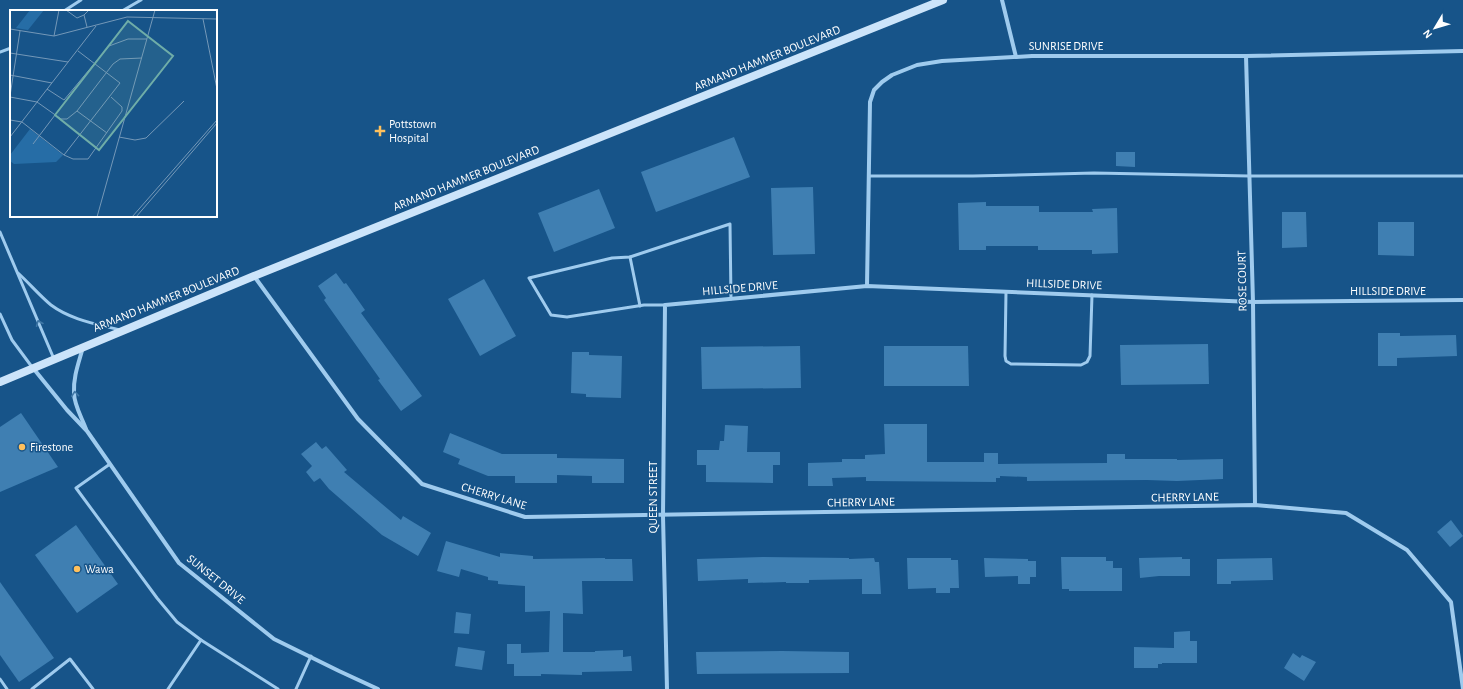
<svg xmlns="http://www.w3.org/2000/svg" width="1463" height="689" font-family="'Alegreya Sans',sans-serif">
	<style>
		.building { fill: #3f7fb2 }
		.lines { fill: none; stroke-linecap: round; stroke-linejoin: round }
		.lane { stroke: #9fcbee; stroke-width: 3 }
		.street { stroke: #9fcbee; stroke-width: 4 }
		.secondary { stroke: #cce4fa; stroke-width: 8 }
		.oneway { stroke: #4078a7 }
		.poi-dot { fill: #ffc05c; stroke: #175489; stroke-width: 1.5 }
		.labels { text-anchor: middle; stroke-width: 3; stroke-linejoin: round; paint-order: stroke }
		.street-label { font-size: 12px; fill: #fff; stroke: #175489 }
		.poi-label { font-size: 12px; fill: #fff; stroke: #175489; text-anchor: start }
		.inset-road { fill: none; stroke: #7498b8; stroke-width: 1 }
		.view { fill: #6fada8; fill-opacity: 0.15; stroke: #6fada8; stroke-width: 2 }
		.inset-edge { fill: none; stroke: #fff; stroke-width: 2 }
	</style>
	<rect width="100%" height="100%" fill="#175489"/>
	<g class="building">
		<path d="M734 137 750 177 656 212 641 172Z"/>
		<path d="M1116 152H1135V167L1116 166Z"/>
		<path d="M813 187 815 254 773 255 771 188Z"/>
		<path d="M599 189 615 228 554 252 538 213Z"/>
		<path d="M986 202V206H1039V212H1093L1092 209 1117 208 1118 253 1092 254V250H1038V246H986V250H959L958 203Z"/>
		<path d="M1282 212H1306L1307 247 1282 248Z"/>
		<path d="M1378 222H1414V256L1378 255Z"/>
		<path d="M336 273 344 284 346 283 365 310 361 313 422 396 401 411 378 380 380 379 324 300 326 298 318 286Z"/>
		<path d="M484 279 516 336 480 356 448 299Z"/>
		<path d="M1378 333H1400V336L1456 335 1457 356 1397 358V366H1378Z"/>
		<path d="M1208 344 1209 384 1121 385 1120 345Z"/>
		<path d="M800 346 801 388 702 389 701 347Z"/>
		<path d="M884 346H968L969 386H884Z"/>
		<path d="M572 352H589V355L622 356 621 398 586 397V394L571 393Z"/>
		<path d="M21 413 58 467 0 492V427Z"/>
		<path d="M884 424H927V462H984V453H998V464L1107 463V454H1125V459H1177V460L1223 459V479L1177 481 1147 480 1027 481V477L1000 476V478H996V482L866 481V477L832 478 833 486H808V463L842 462V459H865V455L885 454Z"/>
		<path d="M725 425 748 426 747 452H780V465H773V483L706 482V465H697V450H719L720 441H724Z"/>
		<path d="M450 433 502 454H557V458L624 459V483H592V476L557 475V483H515V476H488L458 464 460 459 443 452Z"/>
		<path d="M316 442 322 449 326 446 347 470 344 472 401 520 403 516 431 533 418 556 382 535 329 489 320 478 314 482 306 472 312 466 301 454Z"/>
		<path d="M1451 520 1463 536 1450 547 1437 532Z"/>
		<path d="M76 525 118 584 77 613 35 555Z"/>
		<path d="M446 541 500 557V553L533 556V559L605 558V559H632L633 581H582L583 614 563 613V652H595V651L623 650V657L631 656 632 671 582 672V675L541 674V676H514V664H507V644H521V653L549 652 550 611 525 612V586L498 584V581L488 580V577L461 569 459 577 437 571Z"/>
		<path d="M763 557 849 558V559L874 558 875 562H879L881 594H862V579L809 580V583H786V582L748 583V579L698 581 697 559Z"/>
		<path d="M1061 557H1106V561H1113V568H1122V591H1069V589H1062Z"/>
		<path d="M1182 557V559H1190V576H1159L1140 578 1139 558Z"/>
		<path d="M907 558H951V560H958L959 588H950V593H936V588L908 589Z"/>
		<path d="M984 558 1028 559V561H1036V577H1030V584H1018V576L985 577Z"/>
		<path d="M1272 558 1273 580 1231 581V584H1217V559Z"/>
		<path d="M0 582 54 658 19 682 0 655Z"/>
		<path d="M456 612 471 614 469 634 454 633Z"/>
		<path d="M1190 631V641H1197V663H1162V664H1158V668H1134V647L1174 648V632Z"/>
		<path d="M458 647 485 651 482 670 455 666Z"/>
		<path d="M782 651 849 652V673L697 674 696 652Z"/>
		<path d="M1293 653 1300 658 1302 655 1316 662 1304 681 1284 668Z"/>
	</g>
	<g class="lines">
		<g class="lane">
			<path d="M64 11 81 0"/>
			<path d="M122 11 141 0"/>
			<path d="M0 52 11 48"/>
			<path d="M869 176H973L1094 173 1249 176H1463"/>
			<path d="M0 232 54 359"/>
			<path d="M630 257 640 306"/>
			<path d="M18 273C29 283 39 295 51 305 71 320 97 324 120 330"/>
			<path d="M1006 292 1005 356 1006 361 1011 364 1081 365 1087 362 1090 356 1092 295"/>
			<path d="M665 305H644L567 317 551 315 529 278 612 258 630 257 730 224 731 299"/>
			<path d="M0 314 12 340 32 367"/>
			<path d="M110 464 76 488 157 598 177 622 201 640 278 689"/>
			<path d="M0 679 7 689"/>
			<path d="M32 689 70 659 93 689"/>
			<path d="M168 689 201 640"/>
			<path d="M296 689 311 656"/>
		</g>
		<g class="street">
			<path d="M1002 0 1016 57"/>
			<path d="M1246 56 1253 302 1255 505"/>
			<path d="M254 276 358 419 422 484 525 517 1255 505 1346 513 1407 550 1451 602 1463 689"/>
			<path d="M867 286 870 102 874 90 882 82 892 75 917 65 942 61 1032 56H1246L1463 51"/>
			<path d="M83 347C79 362 73 377 74 393 74 405 82 418 86 429"/>
			<path d="M33 368 67 410 87 431 179 563 274 639 339 671 378 689"/>
			<path d="M667 689 663 516 665 305 867 286 1253 302 1463 300"/>
		</g>
		<path class="secondary" d="M0 382 254 276 943 0"/>
	</g>
	<defs><path id="oneway-chevron" d="M-2-3.5L2.5 0L-2 3.5" fill="none" stroke-width="1.6" stroke-linecap="round" stroke-linejoin="round"/></defs>
	<g class="oneway">
		<use href="#oneway-chevron" transform="translate(39 323) rotate(-113)"/>
		<use href="#oneway-chevron" transform="translate(75 394) rotate(-95)"/>
	</g>
	<g class="poi-dot">
		<path d="M378 125h4v4h4v4h-4v4h-4v-4h-4v-4h4z"/>
		<circle cx="22" cy="447" r="4"/>
		<circle cx="77" cy="569" r="4"/>
	</g>
	<g class="labels">
		<g class="street-label">
			<text x="1066" y="50">SUNRISE DRIVE</text>
			<text transform="translate(767 58) rotate(-22)" y="4">ARMAND HAMMER BOULEVARD</text>
			<text transform="translate(466 178) rotate(-22)" y="4">ARMAND HAMMER BOULEVARD</text>
			<text transform="translate(1242 281) rotate(-91)" y="4">ROSE COURT</text>
			<text transform="translate(1064 284) rotate(2)" y="4">HILLSIDE DRIVE</text>
			<text transform="translate(740 288) rotate(-5)" y="4">HILLSIDE DRIVE</text>
			<text x="1388" y="295">HILLSIDE DRIVE</text>
			<text transform="translate(166 299) rotate(-22)" y="4">ARMAND HAMMER BOULEVARD</text>
			<text transform="translate(494 496) rotate(17)" y="4">CHERRY LANE</text>
			<text transform="translate(653 497) rotate(-90)" y="4">QUEEN STREET</text>
			<text transform="translate(1185 497) rotate(-1)" y="4">CHERRY LANE</text>
			<text transform="translate(861 502) rotate(-1)" y="4">CHERRY LANE</text>
			<text transform="translate(216 579) rotate(39)" y="4">SUNSET DRIVE</text>
		</g>
		<g class="poi-label">
			<text x="389" y="128">Pottstown<tspan x="389" dy="14">Hospital</tspan></text>
			<text x="30" y="451">Firestone</text>
			<text x="85" y="573">Wawa</text>
		</g>
	</g>
	<g transform="translate(10 10)">
		<rect width="207" height="207" fill="#175489"/>
		<path d="M20 0H34L18 20 6 18ZM20 119 53 145 46 152 4 154 0 151V145Z" fill="#266da6"/>
		<path class="inset-road" d="M56 0 67 8 74 5M193 9 207 79M77 17 74 5 79 0M0 19 44 26 117 7 207 9M44 26 49 0M0 43 58 52M0 65 42 73M37 79 54 90 99 36 118 29H137M0 86 10 21M0 87 27 92 51 109H57L67 101 103 54 110 49 132 48M67 101 97 123M0 110 12 112 54 145 63 149H78L112 101V97L101 87M0 127 86 16M109 127 125 130 136 128 174 91M23 134 45 105M54 145 110 73 68 41M87 207 145 0M122 207 207 110M126 207 207 113"/>
		<path class="view" d="M118 11 163 46 89 140 45 105Z"/>
		<rect width="207" height="207" class="inset-edge"/>
	</g>
	<g transform="translate(1435 28) rotate(232)" stroke="#175489" stroke-width="3" paint-order="stroke">
	<path d="M0-3L7 15L0 10L-7 15Z" fill="#ffffff"/>
	<text y="-6" font-size="11" font-weight="bold" text-anchor="middle" fill="#ffffff">N</text>
	</g>
</svg>
